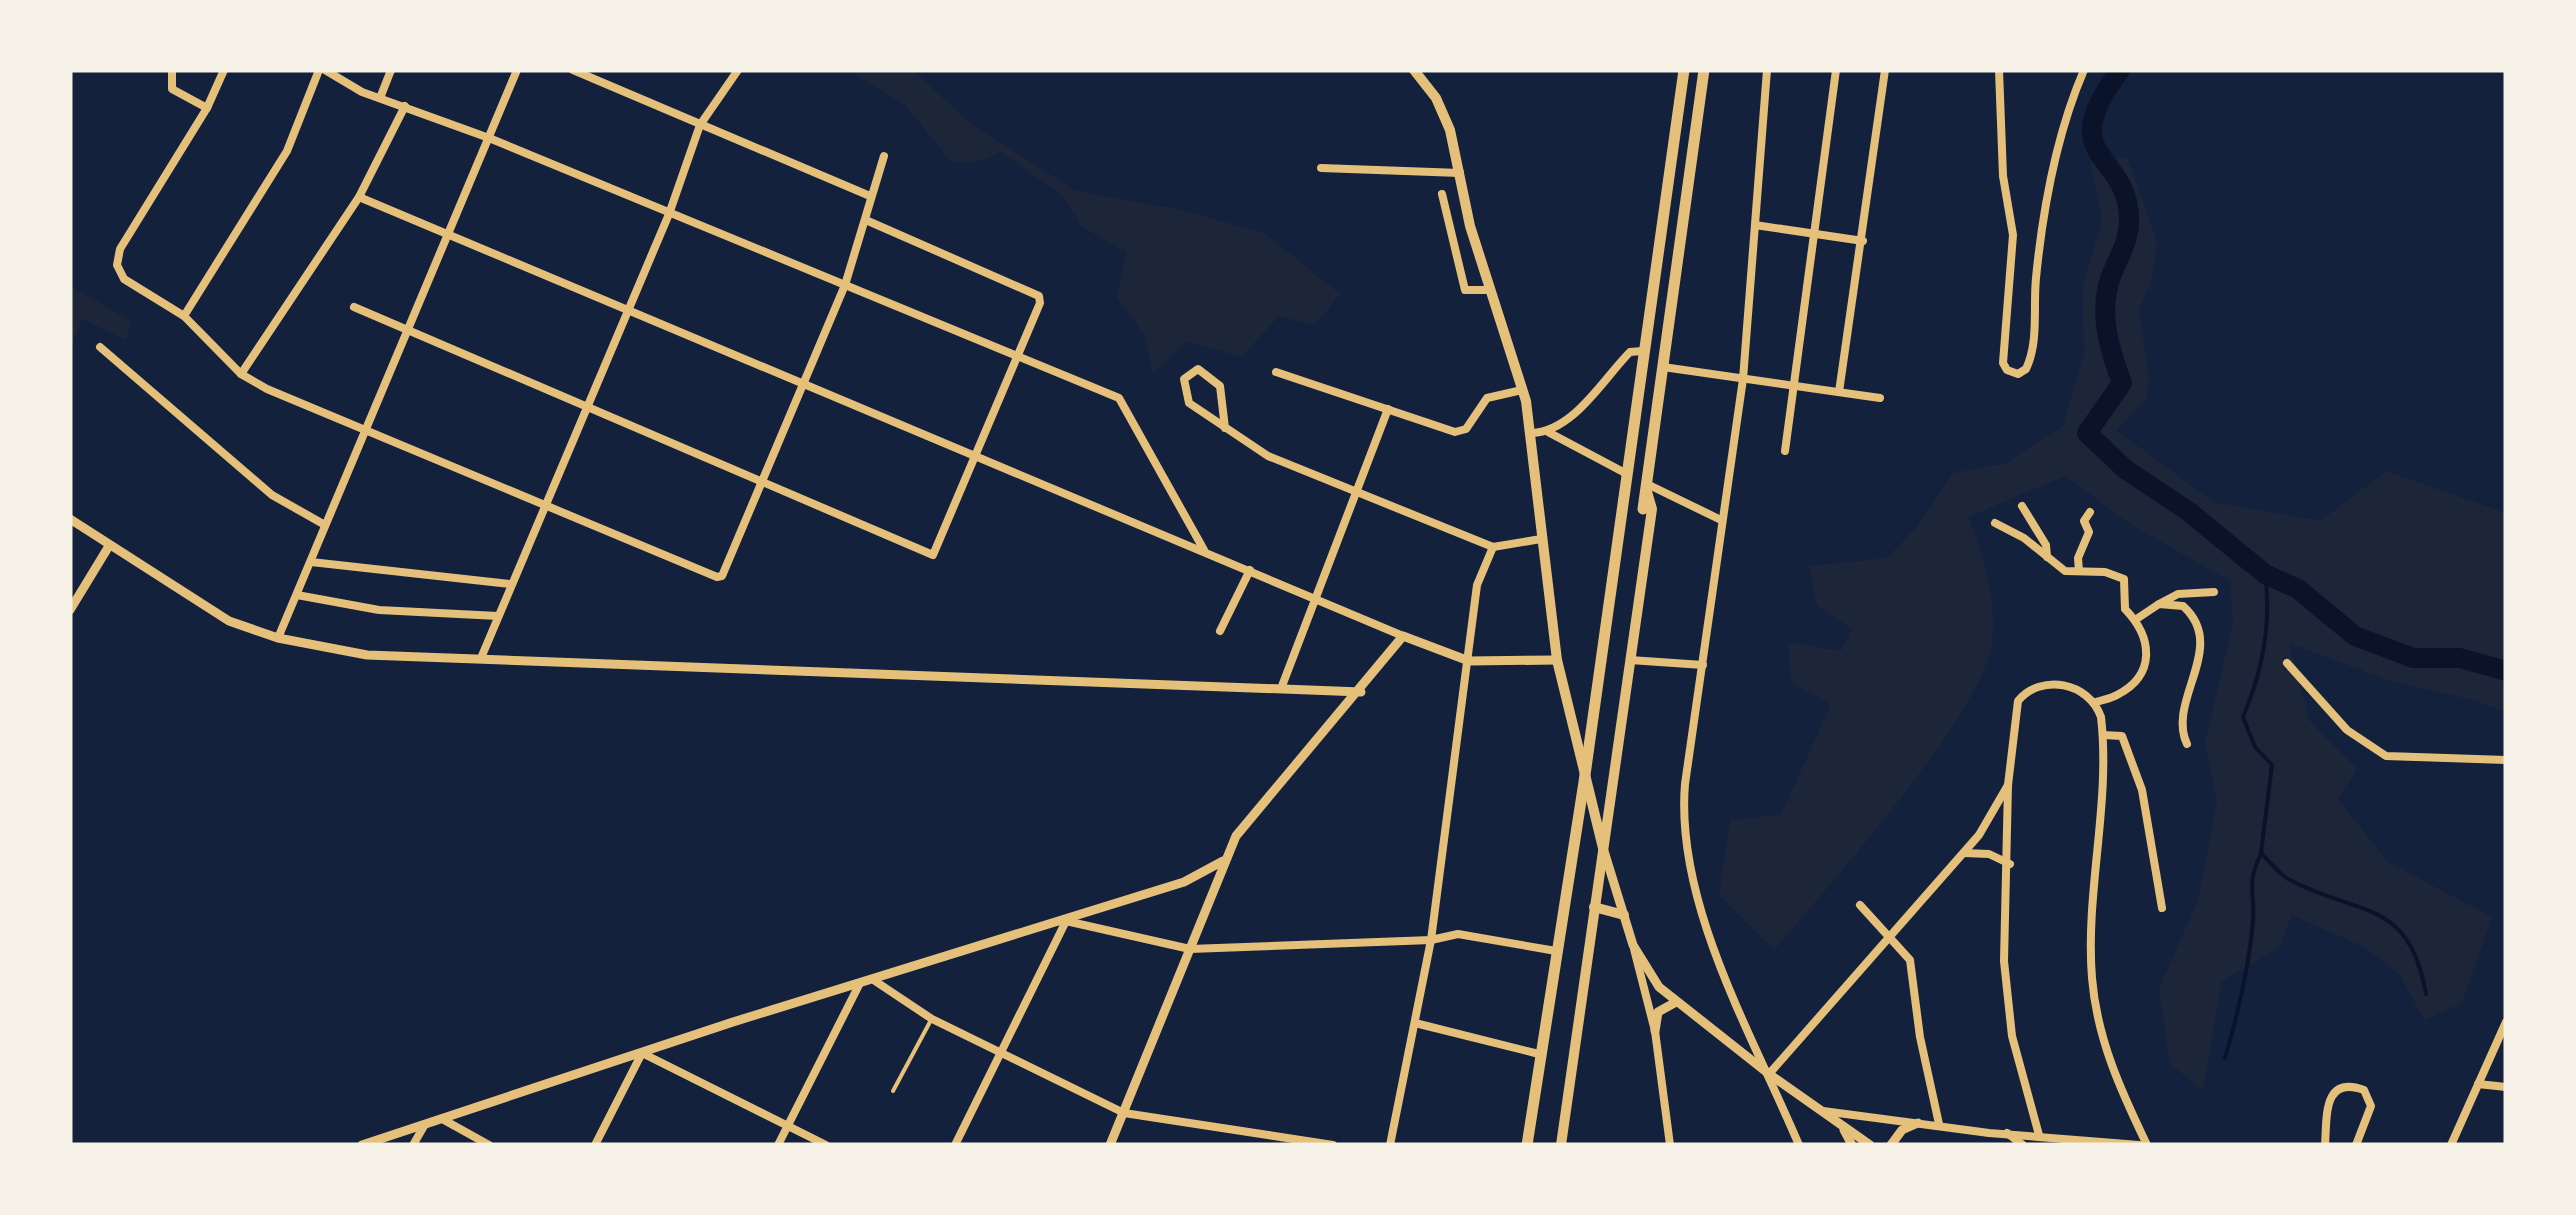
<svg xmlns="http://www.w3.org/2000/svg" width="2576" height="1215" font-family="'Crimson Pro',serif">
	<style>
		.green { fill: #1d2539 }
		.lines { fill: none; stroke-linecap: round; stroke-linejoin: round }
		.stream { stroke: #0b132b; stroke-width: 4 }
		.river { stroke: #0b132b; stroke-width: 20 }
		.service { stroke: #e5c07b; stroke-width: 4 }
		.minor { stroke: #e5c07b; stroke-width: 8 }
		.tertiary { stroke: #e5c07b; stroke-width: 9 }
		.secondary { stroke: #e5c07b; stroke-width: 10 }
		.trunk { stroke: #e5c07b; stroke-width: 11 }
	</style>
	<rect width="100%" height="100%" fill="#14213d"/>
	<g class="green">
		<path d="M847 70H913L971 124 1076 191 1181 210 1264 233 1340 294 1315 325 1279 316 1241 357 1187 341 1153 374 1145 336 1117 297 1126 252 1081 226 1063 196 1001 152 980 161 952 163 904 104Z"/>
		<path d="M2127 157 2157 242 2152 279 2139 309 2149 378 2146 399 2116 430 2213 502 2320 521 2386 471 2506 513V712L2473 700 2387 680 2289 643 2309 720 2357 769 2338 799 2388 862 2492 917 2462 1003 2424 1020 2400 975 2366 948 2291 915 2280 947 2222 981 2203 1091 2170 1064 2159 989 2198 900 2217 802 2205 742 2233 623 2230 581 2130 524 2065 476 1968 517C1984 555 1997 601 1992 644 1982 715 1825 890 1774 950L1719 895 1730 820 1781 815 1831 704 1791 683 1788 642 1841 651 1852 629 1817 606 1809 566 1887 558 1916 528 1953 473 2006 463 2063 426 2084 353 2082 289 2102 220 2091 164Z"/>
		<path d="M70 282 75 289 131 321 126 340 82 319 70 349Z"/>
	</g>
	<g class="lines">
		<g class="stream">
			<path d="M2265 574C2272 623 2262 672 2243 717L2255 747 2272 765 2261 853C2270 862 2280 875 2290 880 2360 917 2409 898 2426 994"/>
			<path d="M2225 1058C2238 1014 2249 967 2253 921 2255 891 2246 884 2261 854"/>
		</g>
		<path class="river" d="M2120 70C2053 160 2126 150 2129 217 2130 240 2119 256 2111 276 2098 312 2109 349 2122 383L2087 433 2125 469 2188 511 2265 574 2298 589 2355 636 2413 658H2460L2506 671"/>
		<path class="service" d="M893 1091 931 1020"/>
		<g class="minor">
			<path d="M172 70V89L207 108"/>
			<path d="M224 70 207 108 120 249 117 265 124 279 184 316 241 374 267 389 717 577 722 576 845 285 884 156"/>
			<path d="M325 70 362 92 489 138 1119 398 1204 550"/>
			<path d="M573 70 870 196"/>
			<path d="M1767 70 1743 379 1685 784C1675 904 1753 1036 1799 1145"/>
			<path d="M1999 70 2003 176 2013 235 2003 363 2007 370 2018 374 2026 369C2039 342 2033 308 2036 278 2043 207 2056 135 2084 70"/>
			<path d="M380 98 391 70"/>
			<path d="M1321 168 1460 173"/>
			<path d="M1442 194 1465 290H1489"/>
			<path d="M359 197 1403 636"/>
			<path d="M1755 225 1863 241"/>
			<path d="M354 307 933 555 1040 303 1039 296 868 221"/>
			<path d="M184 316 287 151 319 70"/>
			<path d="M100 347 272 495 325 525"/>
			<path d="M1663 367 1880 398"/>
			<path d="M1276 372 1455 432 1466 429 1487 398 1522 390"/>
			<path d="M241 374 359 197 405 106"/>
			<path d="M1839 392 1885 70"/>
			<path d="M1225 428 1220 386 1198 369 1184 379 1189 403 1268 456 1493 547 1541 539"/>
			<path d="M1548 432 1627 474"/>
			<path d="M1532 433C1574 431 1603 379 1630 352L1642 351"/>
			<path d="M1785 451 1836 70"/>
			<path d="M1647 484 1721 520"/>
			<path d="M2022 506 2046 545 2047 557"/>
			<path d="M1995 523 2024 538 2065 571 2105 572 2124 579 2125 609C2153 638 2156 675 2117 695 2110 699 2101 700 2094 703"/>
			<path d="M311 562 510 584"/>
			<path d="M2079 571 2078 558 2089 532 2084 521 2090 512"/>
			<path d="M297 595 379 610 498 616"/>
			<path d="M2159 604 2178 594 2214 592"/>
			<path d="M2135 620 2159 604 2183 606C2229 647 2166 700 2187 744"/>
			<path d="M1220 631 1250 570"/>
			<path d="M278 638 517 70"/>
			<path d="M481 658 669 214 700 125 738 70"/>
			<path d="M1630 660 1703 665"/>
			<path d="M2287 663 2347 730 2386 756 2506 760"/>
			<path d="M1282 686 1388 409"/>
			<path d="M2103 735 2122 736 2142 790 2162 908"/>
			<path d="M1964 853 1989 854 2010 864"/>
			<path d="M1860 905 1910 960 1920 1037 1939 1124"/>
			<path d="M1634 949 1655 1031 1670 1145"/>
			<path d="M875 981 932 1019 1124 1113 1333 1145"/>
			<path d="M1415 1023 1539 1054"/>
			<path d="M1769 1074 1979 835 2008 785"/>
			<path d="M2478 1084 2506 1087"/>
			<path d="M1823 1111 1989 1133 2139 1145"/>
			<path d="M444 1120 489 1145"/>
			<path d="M2007 1133 2023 1145"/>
			<path d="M2039 1135 2012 1036 2004 961 2008 785 2018 701C2041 673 2089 682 2101 717 2111 803 2085 892 2092 978 2097 1039 2121 1091 2147 1145"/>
			<path d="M413 1145 424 1126"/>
			<path d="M595 1145 642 1053 826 1145"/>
			<path d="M778 1145 859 985"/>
			<path d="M955 1145 1066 921 1190 949 1431 940 1458 934 1556 951"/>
			<path d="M1390 1145 1431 940 1477 585 1493 547"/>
			<path d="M2325 1145C2327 1116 2323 1075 2364 1090L2371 1106 2356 1145"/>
			<path d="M2451 1145 2506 1022"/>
		</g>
		<g class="tertiary">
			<path d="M70 519 229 621 278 638 367 655 1361 692"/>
			<path d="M70 610 109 546"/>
			<path d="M1604 851 1633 945 1659 987 1769 1074 1870 1145"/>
			<path d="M1655 1031 1658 1012 1676 1002"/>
			<path d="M1844 1130 1852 1145"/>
			<path d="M362 1145 733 1022 1184 882 1223 861"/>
			<path d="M1110 1145 1236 836 1403 636 1469 661 1557 660"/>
			<path d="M1891 1145 1902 1130 1918 1123"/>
		</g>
		<g class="secondary">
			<path d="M1414 70 1436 98 1450 130 1470 226 1526 401 1557 660 1603 848"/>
			<path d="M1594 907 1624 915"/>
			<path d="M1561 1145 1652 509 1646 488"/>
		</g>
		<g class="trunk">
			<path d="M1643 509 1704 70"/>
			<path d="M1527 1145 1584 782 1684 70"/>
		</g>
	</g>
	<rect width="2576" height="1215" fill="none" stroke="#f6f1e7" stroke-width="145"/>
</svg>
